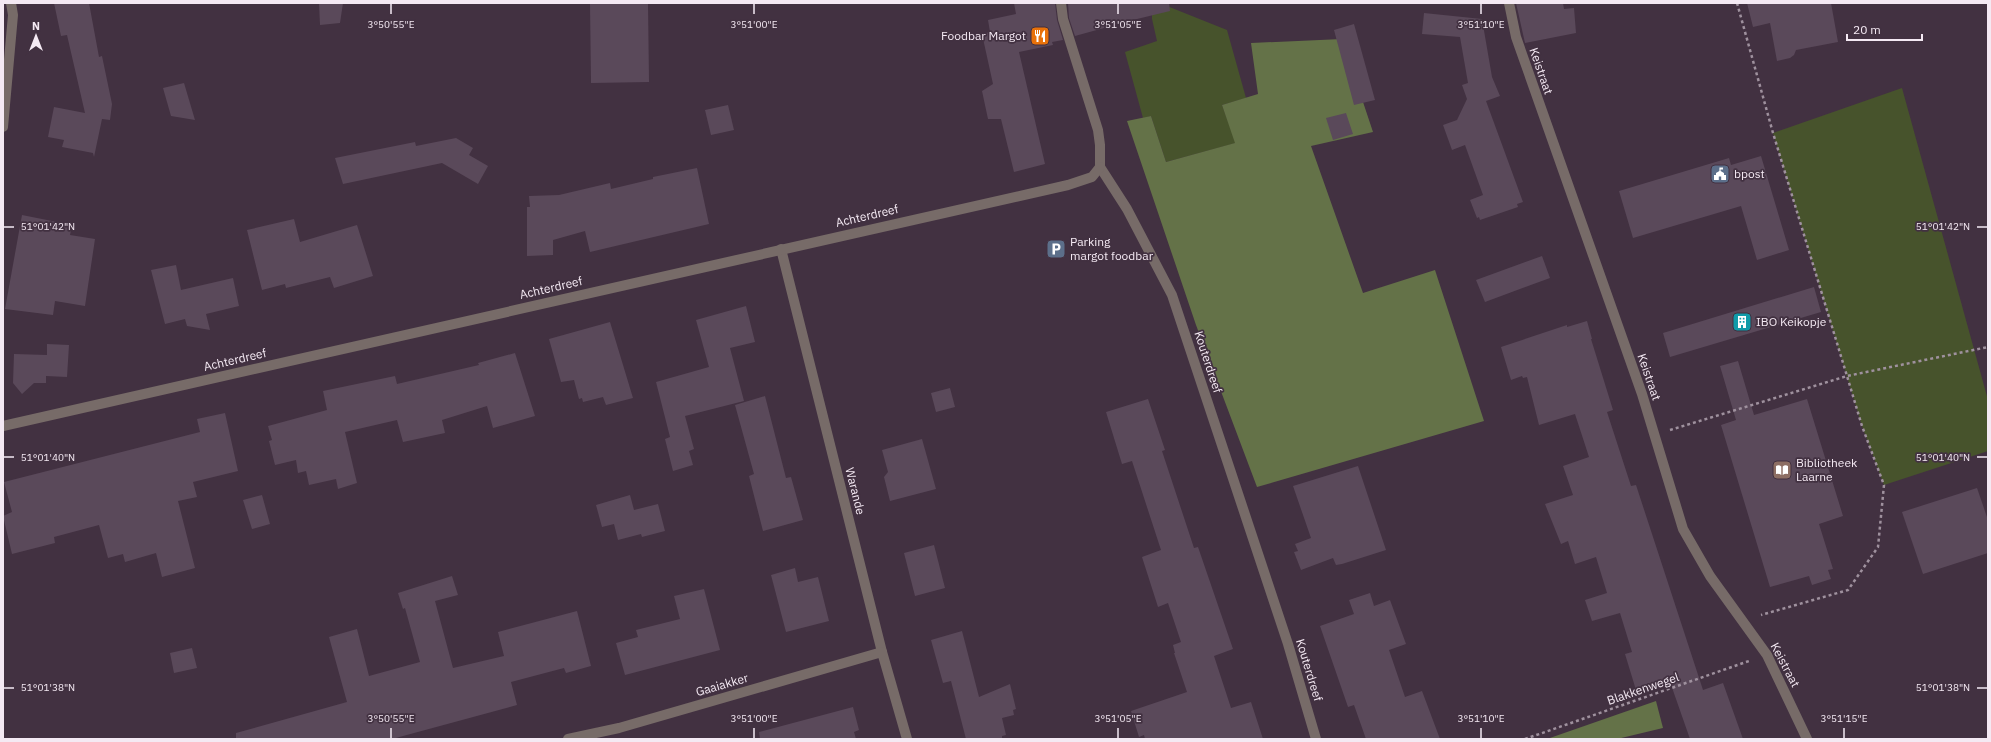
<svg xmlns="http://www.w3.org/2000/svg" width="1991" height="742" font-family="'IBM Plex Sans',sans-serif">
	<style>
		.green { fill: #47532c }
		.forest { fill: #647248 }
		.building { fill: #5a495a }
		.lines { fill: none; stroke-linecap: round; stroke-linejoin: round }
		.path { stroke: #9f919e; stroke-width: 2.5; stroke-dasharray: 3 3; stroke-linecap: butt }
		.minor { stroke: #776b68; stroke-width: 10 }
		.ticks { fill: none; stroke: #f4e9f3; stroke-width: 1.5 }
		.labels { text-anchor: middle; stroke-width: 3.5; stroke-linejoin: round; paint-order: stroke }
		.poi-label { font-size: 12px; fill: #f4e9f3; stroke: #423141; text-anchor: start }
		.street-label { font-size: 12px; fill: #f4e9f3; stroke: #423141 }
		.ticks-label { font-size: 10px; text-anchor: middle; fill: #f4e9f3; stroke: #423141; stroke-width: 3.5; stroke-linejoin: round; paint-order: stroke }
	</style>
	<rect width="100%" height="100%" fill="#423141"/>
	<g class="green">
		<path d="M1167 6 1227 30 1246 98 1222 105 1236 143 1166 162 1151 116 1143 118 1125 52 1157 41 1152 19V13Z"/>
		<path d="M1902 88 1988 400V451L1884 485 1862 426 1773 133Z"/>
	</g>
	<g class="forest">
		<path d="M1342 39 1373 132 1311 146 1363 293 1435 270 1484 421 1257 487 1196 325 1127 121 1151 116 1166 162 1235 143 1222 105 1258 94 1251 43Z"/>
		<path d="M1656 701 1663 728 1617 739H1547Z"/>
	</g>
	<g class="building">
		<path d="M54 3H89L99 57 102 56 112 104 110 120 102 119 94 157 93 153 62 147 64 140 48 137 54 107 85 113 67 35 61 36Z"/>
		<path d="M319 3H343L340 23 320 25Z"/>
		<path d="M590 3H648L649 82 591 83Z"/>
		<path d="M1014 3H1055L1057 20 1063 40 1052 42 1053 45 1019 52 1045 164 1014 172 1001 119H988L982 91 993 84 982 34 990 32 988 20 1016 14Z"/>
		<path d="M1068 3H1169L1170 11 1104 27V28L1075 36 1069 18Z"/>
		<path d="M1516 3H1563L1564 9 1574 8 1576 33 1525 43Z"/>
		<path d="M1747 3H1831L1838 42 1796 50 1794 55 1790 58 1777 61 1770 23 1753 27Z"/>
		<path d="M1424 13 1482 19 1492 77 1500 96 1486 101 1523 202 1517 204 1518 207 1480 220 1479 217 1477 218 1470 200 1483 195 1465 145 1452 150 1443 125 1457 120 1467 99 1462 85 1468 83 1460 37 1422 34Z"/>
		<path d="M1354 24 1375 100 1354 105 1334 30Z"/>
		<path d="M184 83 195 120 171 116 163 88Z"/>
		<path d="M728 105 734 130 711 135 705 110Z"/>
		<path d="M1346 113 1353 134 1333 140 1326 118Z"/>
		<path d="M456 138 473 148 469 155 488 166 478 184 442 163 343 184 335 158 415 142 416 146Z"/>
		<path d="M1761 156 1789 250 1757 260 1741 206 1633 238 1619 191 1729 158 1731 165Z"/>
		<path d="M697 168 709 224 590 252 585 231 553 240V255L527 256V207H530L529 196 559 195 610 183 611 189 653 179V177Z"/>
		<path d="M22 215 72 225 70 235 95 239 85 306 55 301 53 315 5 309Z"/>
		<path d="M294 219 300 242 357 225 373 276 334 288 330 277 286 288 285 284 262 290 247 230Z"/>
		<path d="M1542 256 1550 278 1485 302 1476 280Z"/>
		<path d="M176 265 181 290 233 278 239 306 206 314 210 330 187 326 185 319 165 324 151 270Z"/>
		<path d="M1814 287 1821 312 1670 357 1663 333Z"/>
		<path d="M746 306 755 342 730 348 744 401 685 416 694 449 689 451 693 465 673 471 665 439 670 437 656 382 709 367 696 320Z"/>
		<path d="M1587 321 1592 339H1591L1613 410 1607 412 1631 486 1636 485 1703 690 1723 683 1743 739H1690L1669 679 1636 690 1625 654 1632 652 1620 613 1592 621 1585 600 1607 593 1596 557 1575 564 1568 541 1561 544 1545 504 1573 495 1563 466 1589 457 1575 414 1539 425 1527 377 1523 378 1522 376 1511 380 1501 347 1567 325V327Z"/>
		<path d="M610 322 633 398 606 405 603 397 583 402 582 398 579 399 574 380 561 382 549 339Z"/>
		<path d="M47 344 69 345 67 377 46 376V383H34L22 394 13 383 14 354 47 355Z"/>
		<path d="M515 353 535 416 493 428 487 406 442 420 445 433 403 442 397 420 345 432 357 483 338 489 336 479 309 485 306 471 298 473 296 460 275 465 269 441 272 440 268 426 327 410 323 391 395 376 397 384 479 365 478 363Z"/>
		<path d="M1738 361 1754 415 1807 399 1843 516 1819 524 1833 569 1828 570 1831 579 1812 585 1809 576 1770 587 1721 425 1736 420 1720 366Z"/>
		<path d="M950 388 955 407 936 412 931 393Z"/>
		<path d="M765 396 786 478 791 477 803 520 763 531 749 476 754 474 735 405Z"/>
		<path d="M1148 399 1165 450 1162 451 1194 548 1198 547 1233 649 1214 656 1231 708 1251 702 1263 739H1145L1144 735 1139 737 1131 711 1187 692 1174 653H1175L1173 645 1181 642 1168 603 1158 607 1142 557 1161 550 1132 461 1122 464 1106 412Z"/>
		<path d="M225 413 238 471 193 482 197 497 178 501 195 568 162 577 156 553 125 562 123 554 108 558 99 525 54 537 55 543 12 554 3 516 12 512 4 482 200 432 197 419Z"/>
		<path d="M922 439 936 489 890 501 884 477 888 472 882 450Z"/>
		<path d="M1358 466 1386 550 1342 564 1336 565 1333 558 1301 570 1294 552 1298 551 1295 544 1311 538 1293 486Z"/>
		<path d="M1977 488 1988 520V553L1923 574 1902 512Z"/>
		<path d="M262 495 270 524 252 529 243 500Z"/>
		<path d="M630 495 634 510 658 504 665 531 642 537 641 534 618 540 614 524 602 527 596 505Z"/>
		<path d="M934 545 945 588 915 596 904 553Z"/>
		<path d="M795 568 798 582 818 577 829 621 786 632 771 575Z"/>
		<path d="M452 576 458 595 435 601 453 668 504 656 498 632 577 611 591 666 566 673 564 668 511 682 517 705 392 739H236V733L347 702 329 637 357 629 369 676 420 662 405 608 403 609 398 593Z"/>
		<path d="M704 589 720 650 625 675 616 643 638 637 636 630 680 619 674 596Z"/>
		<path d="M1370 593 1374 606 1390 600 1406 644 1389 650 1405 697 1422 691 1440 739H1366L1354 705 1348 707 1320 626 1354 614 1349 600Z"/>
		<path d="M962 631 979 697 1010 684 1016 709 1013 710 1014 715 1002 718 1006 735 1002 736V739H966L951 681 943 683 931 640Z"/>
		<path d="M192 648 197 668 174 673 170 653Z"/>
		<path d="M853 707 859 730 854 732 856 739H760L759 732Z"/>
	</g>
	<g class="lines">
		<g class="path">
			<path d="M1737 3 1773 133 1847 376 1862 426 1884 485 1878 547 1848 590 1761 615"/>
			<path d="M1670 430 1847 376 1988 347"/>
			<path d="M1525 739 1749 661"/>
		</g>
		<g class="minor">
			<path d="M1061 3 1063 19 1098 130 1100 145V167L1127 209 1172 295 1288 644 1316 739"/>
			<path d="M1509 3 1516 37 1642 394 1683 529 1710 576 1767 655 1807 739"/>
			<path d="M3 127 13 15 11 3"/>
			<path d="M781 249 882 652 907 739"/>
			<path d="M3 426 1068 185 1092 177 1100 167"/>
			<path d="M568 739 619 728 882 652"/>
		</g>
	</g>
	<path class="ticks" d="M391 4V14M754 4V14M1118 4V14M1481 4V14M4 227H14M1977 227H1987M4 457H14M1977 457H1987M4 688H14M1977 688H1987M391 728V738M754 728V738M1118 728V738M1481 728V738M1844 728V738"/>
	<defs>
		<symbol id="restaurant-square" viewBox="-11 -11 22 22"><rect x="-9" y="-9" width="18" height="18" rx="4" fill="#e8710a" stroke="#423141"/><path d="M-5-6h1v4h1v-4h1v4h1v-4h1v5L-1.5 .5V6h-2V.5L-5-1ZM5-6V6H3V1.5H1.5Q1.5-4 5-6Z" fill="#fff"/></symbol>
		<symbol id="civic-square" viewBox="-11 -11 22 22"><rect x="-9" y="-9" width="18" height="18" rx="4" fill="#5c6f8a" stroke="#423141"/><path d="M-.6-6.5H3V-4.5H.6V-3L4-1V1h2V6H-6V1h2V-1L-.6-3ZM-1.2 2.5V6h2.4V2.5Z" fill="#fff"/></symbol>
		<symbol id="parking-square" viewBox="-11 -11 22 22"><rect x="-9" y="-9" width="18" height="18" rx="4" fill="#5c6f8a" stroke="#423141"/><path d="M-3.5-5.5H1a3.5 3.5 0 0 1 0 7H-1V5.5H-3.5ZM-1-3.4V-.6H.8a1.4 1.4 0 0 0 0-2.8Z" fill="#fff"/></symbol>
		<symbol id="building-square" viewBox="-11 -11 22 22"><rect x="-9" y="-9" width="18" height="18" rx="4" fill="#0f9aa8" stroke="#423141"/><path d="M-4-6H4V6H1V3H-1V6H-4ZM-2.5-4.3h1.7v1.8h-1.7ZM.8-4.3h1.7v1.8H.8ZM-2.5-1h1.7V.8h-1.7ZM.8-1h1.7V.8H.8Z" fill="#fff"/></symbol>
		<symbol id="library-square" viewBox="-11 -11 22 22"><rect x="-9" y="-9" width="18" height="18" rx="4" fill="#8d6e63" stroke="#423141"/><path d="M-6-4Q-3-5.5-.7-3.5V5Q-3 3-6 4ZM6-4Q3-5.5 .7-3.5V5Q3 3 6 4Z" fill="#fff"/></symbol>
	</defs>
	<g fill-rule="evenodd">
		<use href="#restaurant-square" x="1029" y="25" width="22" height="22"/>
		<use href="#civic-square" x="1709" y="163" width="22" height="22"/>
		<use href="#parking-square" x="1045" y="238" width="22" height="22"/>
		<use href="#building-square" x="1731" y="311" width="22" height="22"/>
		<use href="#library-square" x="1771" y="459" width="22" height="22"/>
	</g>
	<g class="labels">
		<g class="poi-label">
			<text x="1026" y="40" text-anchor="end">Foodbar Margot</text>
			<text x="1734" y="178">bpost</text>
			<text x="1070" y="246">Parking<tspan x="1070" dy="14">margot foodbar</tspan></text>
			<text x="1756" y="326">IBO Keikopje</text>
			<text x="1796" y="467">Bibliotheek<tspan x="1796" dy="14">Laarne</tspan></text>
		</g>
		<g class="street-label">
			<text transform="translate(1541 71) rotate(71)" y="4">Keistraat</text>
			<text transform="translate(867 216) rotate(-13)" y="4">Achterdreef</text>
			<text transform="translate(551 288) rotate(-13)" y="4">Achterdreef</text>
			<text transform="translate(235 360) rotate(-13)" y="4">Achterdreef</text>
			<text transform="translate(1208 362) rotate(72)" y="4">Kouterdreef</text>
			<text transform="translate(1649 377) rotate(71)" y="4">Keistraat</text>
			<text transform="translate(855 491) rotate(76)" y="4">Warande</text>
			<text transform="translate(1785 665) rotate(62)" y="4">Keistraat</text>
			<text transform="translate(1309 670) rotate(73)" y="4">Kouterdreef</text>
			<text transform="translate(722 685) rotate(-16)" y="4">Gaaiakker</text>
			<text transform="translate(1643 689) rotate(-19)" y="4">Blakkenwegel</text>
		</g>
	</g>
	<g class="ticks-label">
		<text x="391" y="28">3°50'55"E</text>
		<text x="754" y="28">3°51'00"E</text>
		<text x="1118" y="28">3°51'05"E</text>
		<text x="1481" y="28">3°51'10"E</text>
		<text x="48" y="230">51°01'42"N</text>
		<text x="1943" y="230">51°01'42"N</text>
		<text x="48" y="461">51°01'40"N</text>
		<text x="1943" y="461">51°01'40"N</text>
		<text x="48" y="691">51°01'38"N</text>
		<text x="1943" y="691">51°01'38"N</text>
		<text x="391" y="722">3°50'55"E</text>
		<text x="754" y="722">3°51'00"E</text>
		<text x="1118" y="722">3°51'05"E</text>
		<text x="1481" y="722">3°51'10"E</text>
		<text x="1844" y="722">3°51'15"E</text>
	</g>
	<rect width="1991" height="742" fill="none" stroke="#f4e9f3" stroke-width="8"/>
	<g transform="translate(36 36)" stroke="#423141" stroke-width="3" paint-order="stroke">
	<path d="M0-3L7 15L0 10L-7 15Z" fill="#f4e9f3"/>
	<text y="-6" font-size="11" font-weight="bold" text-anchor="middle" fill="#f4e9f3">N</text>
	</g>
	<path d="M1847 34v6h75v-6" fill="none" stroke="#f4e9f3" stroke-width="2"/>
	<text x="1853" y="34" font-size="12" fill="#f4e9f3" stroke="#423141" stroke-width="3" paint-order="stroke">20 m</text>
</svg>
